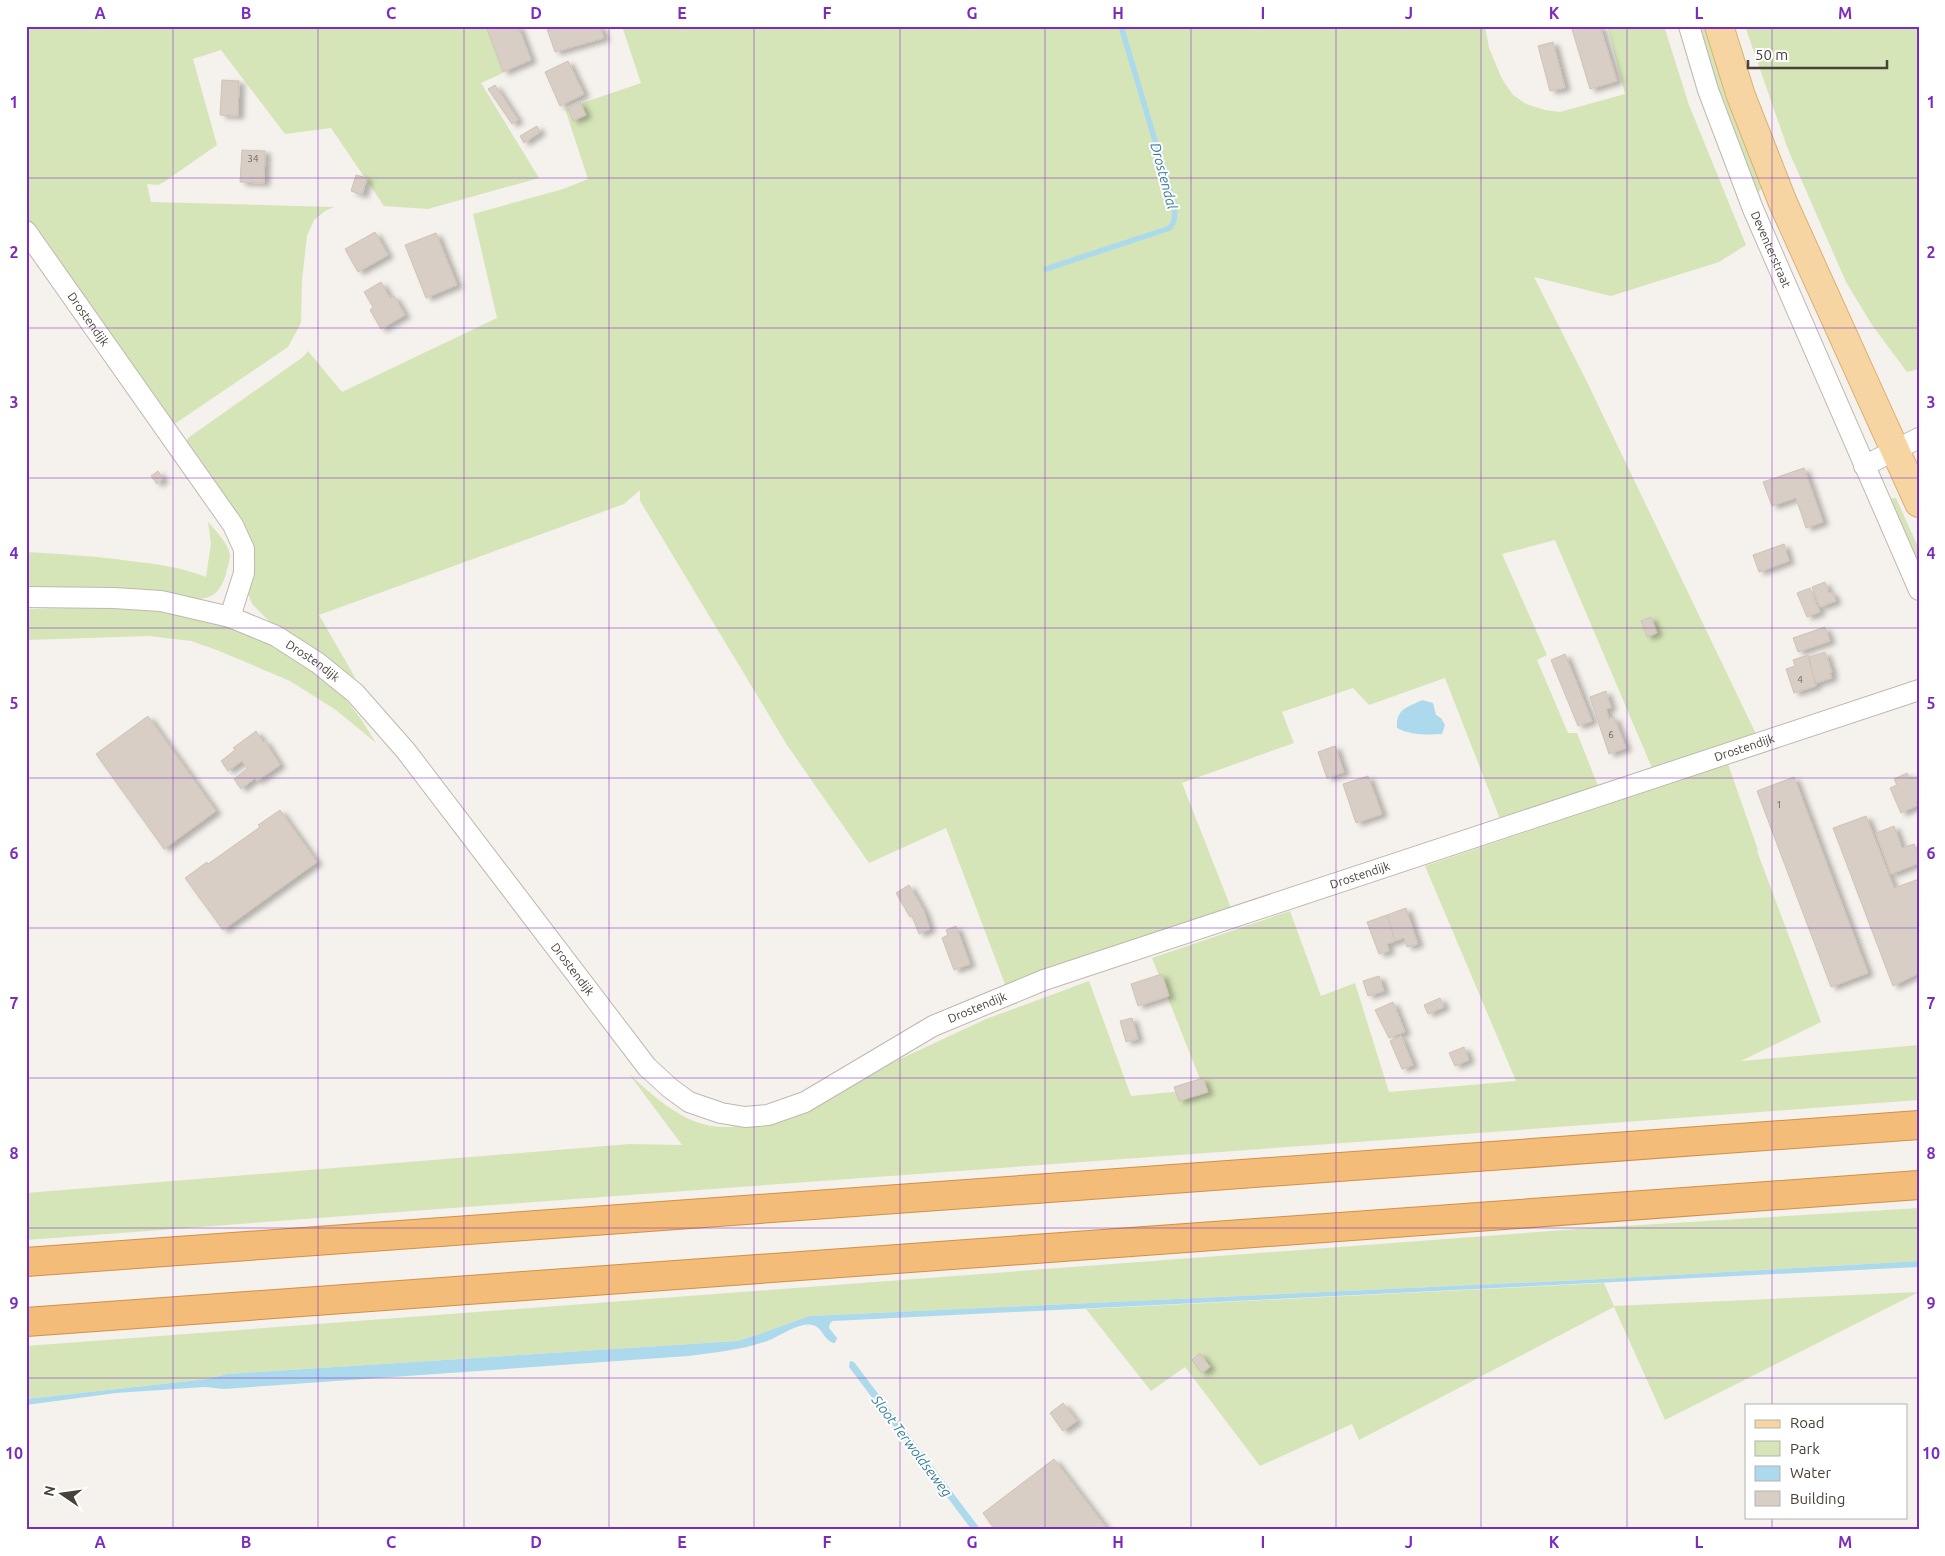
<svg xmlns="http://www.w3.org/2000/svg" width="1945" height="1556" font-family="Ubuntu,sans-serif">
	<style>
		.green { fill: #d6e5b8 }
		.water { fill: #add9ec }
		.lines { fill: none; stroke-linecap: round; stroke-linejoin: round }
		.stream { stroke: #add9ec; stroke-width: 5.5 }
		.building { fill: #d8cec5; stroke: #d0c3b5; filter: url(#shadow) }
		.street-casing { stroke: #c0b8af; stroke-width: 22 }
		.primary-casing { stroke: #dcb073; stroke-width: 30 }
		.highway-casing { stroke: #d29048; stroke-width: 30 }
		.street { stroke: #fff; stroke-width: 20 }
		.primary { stroke: #f7d5a2; stroke-width: 28 }
		.highway { stroke: #f3bc78; stroke-width: 28 }
		.grid { fill: none; stroke: #7b2cbf; stroke-width: 1; stroke-opacity: 0.55 }
		.labels { text-anchor: middle; stroke-width: 4; stroke-linejoin: round; paint-order: stroke }
		.number-label { font-size: 10px; fill: #6d645d }
		.street-label { font-size: 12px; fill: #49413a; stroke: #fff }
		.water-label { font-size: 14px; font-style: italic; fill: #367e9d; stroke: #fff }
		.neatline { fill: none; stroke: #7b2cbf; stroke-width: 2 }
		.grid-label { font-size: 16px; text-anchor: middle; font-weight: bold; fill: #7b2cbf }
	</style>
	<defs>
		<filter id="shadow"><feDropShadow dx="5.5" dy="3" stdDeviation="2.5" flood-color="#0004"/></filter>
	</defs>
	<rect width="100%" height="100%" fill="#f5f1ec"/>
	<g class="green">
		<path d="M26 26H486L503 73 481 83 539 178 428 209 384 206 331 128 285 134 221 50 193 59 217 145 164 182 158 185 147 184 151 202 334 207 325 211 314 220 307 236 302 280 301 323 288 347 170 427 26 223Z"/>
		<path d="M622 26H1485L1489 48 1502 79 1513 95 1526 104 1545 110 1560 112 1625 94 1608 29 1621 26H1664L1689 105 1746 245 1719 262 1611 296 1534 277 1587 382 1756 734 1652 768 1555 540 1502 554 1547 655 1537 660 1568 733H1577L1598 786 1500 819 1445 678 1369 705 1353 688 1282 712 1294 743 1182 783 1231 908 1006 987 946 828 869 863 787 745 640 501V490L624 504 319 615 356 679 297 637 270 622 252 604 248 593 255 553 252 544 184 446 188 438 303 357 308 351 342 392 497 318 473 214 563 189 588 179 565 109 641 83Z"/>
		<path d="M1693 26H1707L1764 186 1755 196Z"/>
		<path d="M1745 26H1919V369L1907 372 1872 325 1846 282 1787 147Z"/>
		<path d="M1896 498 1919 549V573L1886 499Z"/>
		<path d="M208 522C216 531 228 543 230 555 230 561 227 568 226 574 218 600 205 601 181 597L26 593V552C61 554 96 556 130 561 156 564 181 567 206 577L211 543Z"/>
		<path d="M107 607 161 611 219 621 295 653 340 692 361 719 376 743 336 710 290 681 217 650 191 641 149 636 26 640V609Z"/>
		<path d="M1728 764 1758 850 1757 851 1821 1022 1741 1061 1919 1045V1100C1288 1148 657 1192 26 1240V1193L630 1144 682 1145 629 1074C657 1099 688 1129 728 1127 740 1127 752 1124 763 1123L986 1019 1089 981 1131 1096 1204 1089 1152 958 1290 911 1321 996 1355 983 1389 1092 1516 1081 1425 866Z"/>
		<path d="M1919 1208V1261L1602 1279 810 1316C785 1324 762 1334 737 1341L227 1374 207 1379 26 1399V1346L1591 1228Z"/>
		<path d="M1604 1283 1614 1306 1919 1292 1665 1420 1614 1307 1359 1440 1352 1424 1260 1466 1185 1367 1151 1391 1086 1309Z"/>
	</g>
	<g class="water">
		<path d="M1422 700 1433 703 1436 715 1441 718 1445 725 1442 734C1427 735 1410 735 1397 728 1396 709 1406 708 1422 700Z"/>
		<path d="M1919 1261V1267L1898 1268 833 1321 830 1323 829 1328 837 1338 835 1343C824 1342 823 1327 812 1325 800 1322 783 1334 772 1339 746 1350 717 1352 688 1356L224 1389 205 1387 116 1393 26 1405V1399L207 1379 227 1374 737 1341C762 1334 785 1324 810 1316L1602 1279Z"/>
		<path d="M850 1361 854 1362 981 1530H972L849 1367Z"/>
	</g>
	<g class="lines">
		<path class="stream" d="M1046 269 1170 228 1174 221 1175 208 1121 26"/>
	</g>
	<g class="building">
		<path d="M486 26H518L531 60 503 72Z"/>
		<path d="M546 26H600L604 38 555 52Z"/>
		<path d="M1571 26H1600L1617 81 1590 89Z"/>
		<path d="M1553 42 1565 88 1550 91 1538 46Z"/>
		<path d="M568 61 584 94 560 106 545 72Z"/>
		<path d="M222 80 239 81 238 116 220 115Z"/>
		<path d="M495 85 518 120 512 124 488 89Z"/>
		<path d="M580 102 586 115 573 121 568 108Z"/>
		<path d="M537 126 540 132 524 143 520 136Z"/>
		<path d="M242 150 265 151 264 183 240 182Z"/>
		<path d="M356 175 367 178 362 195 351 191Z"/>
		<path d="M375 232 388 255 358 272 345 249Z"/>
		<path d="M436 233 457 285 426 298 405 245Z"/>
		<path d="M381 282 390 298 394 296 405 315 381 329 370 310 373 307 364 292Z"/>
		<path d="M1804 468 1823 522 1806 528 1796 498 1772 506 1763 482Z"/>
		<path d="M158 471 163 479 157 484 151 476Z"/>
		<path d="M1784 544 1789 561 1759 572 1753 555Z"/>
		<path d="M1825 582 1829 593 1832 592 1836 601 1820 607 1812 587Z"/>
		<path d="M1810 588 1820 612 1807 617 1797 593Z"/>
		<path d="M1651 617 1657 633 1647 637 1641 621Z"/>
		<path d="M1825 627 1830 641 1798 652 1793 638Z"/>
		<path d="M1825 652 1832 672 1830 673 1832 678 1816 683 1810 666 1811 665 1809 657Z"/>
		<path d="M1565 654 1592 721 1578 726 1551 660Z"/>
		<path d="M1808 655 1816 686 1794 693 1786 669 1795 666 1793 660Z"/>
		<path d="M1606 691 1611 708 1606 709 1609 719 1614 717 1626 748 1609 754 1590 697Z"/>
		<path d="M148 716 216 811 164 849 96 754Z"/>
		<path d="M256 731 263 742 265 741 280 765 257 781 255 778 241 789 234 779 248 768 242 761 228 771 221 761 235 750 233 748Z"/>
		<path d="M1335 746 1344 772 1327 778 1318 752Z"/>
		<path d="M1907 773 1910 779 1919 776V800L1916 802 1918 805 1901 813 1890 788 1897 785 1894 779Z"/>
		<path d="M1368 776 1382 814 1356 823 1343 784Z"/>
		<path d="M1794 777 1868 973 1831 987 1757 791Z"/>
		<path d="M280 810 317 862 223 930 185 878 207 862 208 864 260 827 258 825Z"/>
		<path d="M1866 816 1894 888 1919 879V973L1893 986 1833 828Z"/>
		<path d="M1894 826 1902 848 1914 844 1919 857V863L1891 874 1876 833Z"/>
		<path d="M909 885 924 911 930 929 919 934 912 916 910 917 896 893Z"/>
		<path d="M1406 908 1418 944 1407 947 1404 938 1395 941 1387 915Z"/>
		<path d="M1387 915 1395 941 1387 944 1389 951 1379 954 1367 922Z"/>
		<path d="M956 926 970 964 954 970 942 938 948 935 946 930Z"/>
		<path d="M1162 974 1169 996 1138 1006 1131 984Z"/>
		<path d="M1379 976 1384 991 1368 996 1363 981Z"/>
		<path d="M1440 998 1444 1007 1428 1014 1424 1005Z"/>
		<path d="M1393 1002 1405 1032 1389 1038 1375 1010Z"/>
		<path d="M1132 1018 1138 1039 1126 1042 1120 1021Z"/>
		<path d="M1401 1036 1413 1065 1402 1069 1390 1041Z"/>
		<path d="M1464 1047 1469 1060 1455 1066 1449 1053Z"/>
		<path d="M1203 1078 1208 1092 1179 1101 1174 1087Z"/>
		<path d="M1200 1353 1210 1367 1202 1373 1192 1360Z"/>
		<path d="M1063 1403 1077 1421 1063 1431 1050 1413Z"/>
		<path d="M1054 1459 1108 1530H995L983 1513Z"/>
	</g>
	<g class="lines">
		<defs>
			<g id="street">
				<path id="s1" d="M1689 26 1708 90 1753 209 1919 590"/>
				<path id="s2" d="M26 231 233 525 244 549V573L230 617"/>
				<path d="M1864 466 1919 438"/>
				<path id="s3" d="M26 597 114 598 161 601 230 617 276 636 318 663 355 693 406 751 647 1067 670 1088 689 1102 721 1113 745 1117 768 1115 805 1102 933 1026 1044 980 1919 690"/>
			</g>
			<path id="primary" d="M1719 26 1741 96 1783 203 1919 503"/>
			<g id="highway">
				<path d="M26 1262 1919 1125"/>
				<path d="M26 1322 1919 1185"/>
			</g>
		</defs>
		<use href="#street" class="street-casing"/>
		<use href="#primary" class="primary-casing"/>
		<use href="#highway" class="highway-casing"/>
		<use href="#street" class="street"/>
		<use href="#primary" class="primary"/>
		<use href="#highway" class="highway"/>
	</g>
	<path class="grid" d="M173 26V1530M318 26V1530M464 26V1530M609 26V1530M754 26V1530M900 26V1530M1045 26V1530M1191 26V1530M1336 26V1530M1481 26V1530M1627 26V1530M1772 26V1405M26 178H1919M26 328H1919M26 478H1919M26 628H1919M26 778H1919M26 928H1919M26 1078H1919M26 1228H1919M26 1378H1919M1772 1517V1530"/>
	<g class="labels">
		<g class="number-label">
			<text x="253" y="162">34</text>
			<text x="1800" y="683">4</text>
			<text x="1611" y="738">6</text>
			<text x="1779" y="808">1</text>
		</g>
		<g class="street-label">
			<text dy="4" stroke="none"><textPath href="#s1" startOffset="238">Deventerstraat</textPath></text>
			<text dy="4" stroke="none"><textPath href="#s2" startOffset="108">Drostendijk</textPath></text>
			<text dy="4" stroke="none"><textPath href="#s3" startOffset="300">Drostendijk</textPath></text>
			<text dy="4" stroke="none"><textPath href="#s3" startOffset="2010">Drostendijk</textPath></text>
			<text dy="4" stroke="none"><textPath href="#s3" startOffset="1605">Drostendijk</textPath></text>
			<text dy="4" stroke="none"><textPath href="#s3" startOffset="705">Drostendijk</textPath></text>
			<text dy="4" stroke="none"><textPath href="#s3" startOffset="1200">Drostendijk</textPath></text>
		</g>
		<g class="water-label">
			<text transform="translate(1164 176) rotate(75)" y="5">Drostendal</text>
			<text transform="translate(912 1446) rotate(53)" y="5">Sloot Terwoldseweg</text>
		</g>
	</g>
	<rect width="1945" height="1556" fill="none" stroke="#ffffff" stroke-width="55"/>
	<rect x="1745" y="1404" width="162" height="115" fill="#ffffff" stroke="#b6b3b0"/>
	<rect x="1755" y="1420" width="25" height="8" fill="#f7d5a2" stroke="#b6b3b0"/>
	<text x="1790" y="1428" font-size="15" fill="#49413a">Road</text>
	<rect x="1755" y="1441" width="25" height="15" fill="#d6e5b8" stroke="#b6b3b0"/>
	<text x="1790" y="1454" font-size="15" fill="#49413a">Park</text>
	<rect x="1755" y="1466" width="25" height="15" fill="#add9ec" stroke="#b6b3b0"/>
	<text x="1790" y="1478" font-size="15" fill="#49413a">Water</text>
	<rect x="1755" y="1491" width="25" height="15" fill="#d8cec5" stroke="#b6b3b0"/>
	<text x="1790" y="1504" font-size="15" fill="#49413a">Building</text>
	<g transform="translate(62 1494) rotate(283)" stroke="#ffffff" stroke-width="4" paint-order="stroke">
	<path d="M0-4L9 19L0 12L-9 19Z" fill="#49413a"/>
	<text y="-8" font-size="14" font-weight="bold" text-anchor="middle" fill="#49413a">N</text>
	</g>
	<path d="M1748 60v8h139v-8" fill="none" stroke="#49413a" stroke-width="2.5"/>
	<text x="1755" y="60" font-size="15" fill="#49413a" stroke="#ffffff" stroke-width="4" paint-order="stroke">50 m</text>
	<rect x="28" y="28" width="1890" height="1500" class="neatline"/>
	<g class="grid-label">
		<text x="100" y="19">A</text>
		<text x="246" y="19">B</text>
		<text x="391" y="19">C</text>
		<text x="536" y="19">D</text>
		<text x="682" y="19">E</text>
		<text x="827" y="19">F</text>
		<text x="972" y="19">G</text>
		<text x="1118" y="19">H</text>
		<text x="1263" y="19">I</text>
		<text x="1409" y="19">J</text>
		<text x="1554" y="19">K</text>
		<text x="1699" y="19">L</text>
		<text x="1845" y="19">M</text>
		<text x="14" y="108">1</text>
		<text x="1931" y="108">1</text>
		<text x="14" y="258">2</text>
		<text x="1931" y="258">2</text>
		<text x="14" y="408">3</text>
		<text x="1931" y="408">3</text>
		<text x="14" y="559">4</text>
		<text x="1931" y="559">4</text>
		<text x="14" y="709">5</text>
		<text x="1931" y="709">5</text>
		<text x="14" y="859">6</text>
		<text x="1931" y="859">6</text>
		<text x="14" y="1009">7</text>
		<text x="1931" y="1009">7</text>
		<text x="14" y="1159">8</text>
		<text x="1931" y="1159">8</text>
		<text x="14" y="1309">9</text>
		<text x="1931" y="1309">9</text>
		<text x="14" y="1459">10</text>
		<text x="1931" y="1459">10</text>
		<text x="100" y="1548">A</text>
		<text x="246" y="1548">B</text>
		<text x="391" y="1548">C</text>
		<text x="536" y="1548">D</text>
		<text x="682" y="1548">E</text>
		<text x="827" y="1548">F</text>
		<text x="972" y="1548">G</text>
		<text x="1118" y="1548">H</text>
		<text x="1263" y="1548">I</text>
		<text x="1409" y="1548">J</text>
		<text x="1554" y="1548">K</text>
		<text x="1699" y="1548">L</text>
		<text x="1845" y="1548">M</text>
	</g>
</svg>
